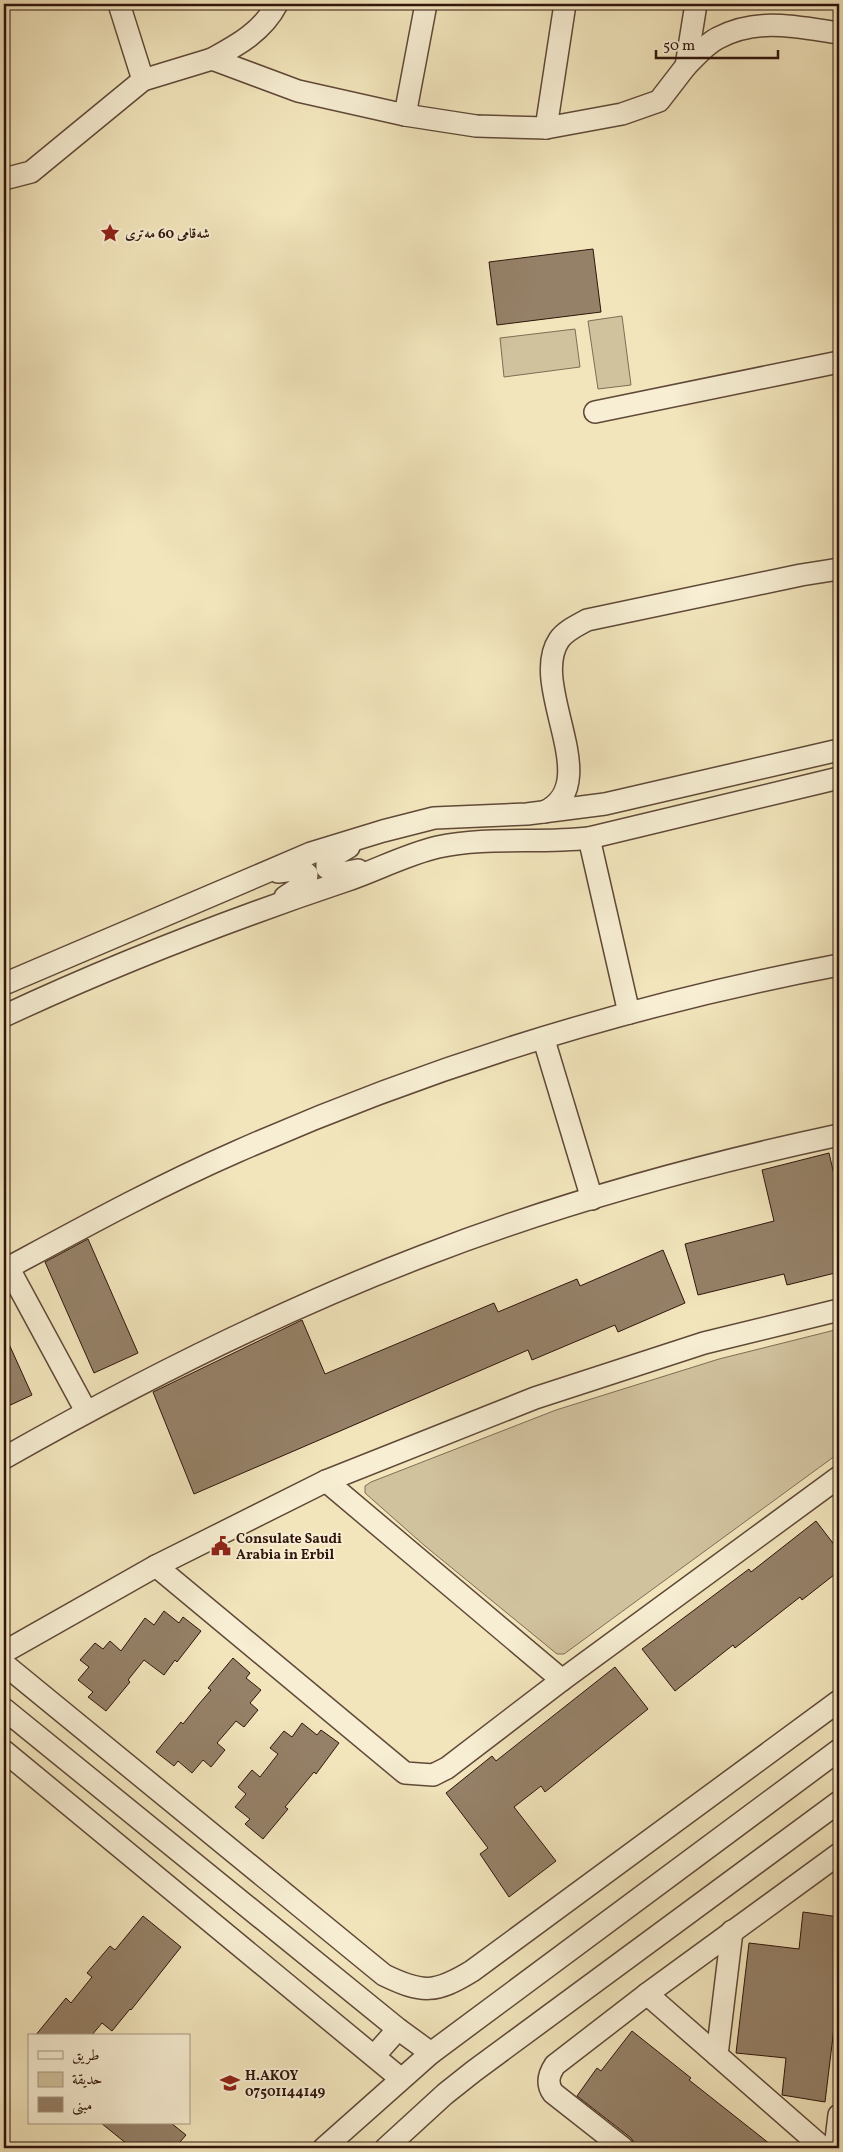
<svg xmlns="http://www.w3.org/2000/svg" width="843" height="2152" font-family="Vollkorn,Amiri,serif">
	<style>
		.green { fill: #d1c29e; stroke: #806c55 }
		.building { fill: #958168; stroke: #30150c }
		.lines { fill: none; stroke-linecap: round; stroke-linejoin: round }
		.minor-casing { stroke: #604938; stroke-width: 24 }
		.minor { stroke: #f7eed3; stroke-width: 21 }
		.labels { text-anchor: middle; stroke-width: 4; stroke-linejoin: round; paint-order: stroke }
		.poi-label { font-size: 14px; font-weight: bold; fill: #30150c; stroke: #f7eed3; text-anchor: start }
	</style>
	<rect width="100%" height="100%" fill="#f2e5bc"/>
	<filter id="stains"><feTurbulence type="fractalNoise" baseFrequency=".004" numOctaves="4"/><feColorMatrix values="0 0 0 0 .2 0 0 0 0 .09 0 0 0 0 .02 0 0 0 .5 -.17"/></filter>
	<radialGradient id="worn" r=".72"><stop offset=".6" stop-color="#630" stop-opacity="0"/><stop offset="1" stop-color="#630" stop-opacity=".3"/></radialGradient>
	<g class="green">
		<path d="M622 316 631 385 598 389 588 321Z"/>
		<path d="M575 329 580 367 504 377 500 338Z"/>
		<path d="M839 1329V1453L564 1654H557L425 1546 365 1493V1486L371 1482 556 1410 719 1359Z"/>
	</g>
	<g class="building">
		<path d="M593 249 601 312 497 325 489 262Z"/>
		<path d="M829 1153 839 1196V1272L787 1285 784 1274 698 1295 685 1244 774 1221 762 1170Z"/>
		<path d="M88 1239 138 1353 94 1373 45 1262Z"/>
		<path d="M663 1250 685 1303 618 1332 615 1325 532 1360 528 1350 194 1494 153 1392 302 1320 325 1374 494 1303 498 1312 577 1279 580 1286Z"/>
		<path d="M4 1333 32 1395 4 1408Z"/>
		<path d="M816 1521 839 1551V1571L802 1600 800 1597 735 1648 733 1645 675 1691 642 1649 749 1569 751 1572Z"/>
		<path d="M164 1611 179 1623 183 1617 201 1631 177 1662 175 1660 164 1675 144 1660 128 1680 130 1682 106 1711 88 1697 93 1692 78 1680 89 1667 80 1660 95 1643 103 1649 110 1641 121 1651 145 1618 154 1625Z"/>
		<path d="M233 1658 250 1673 246 1678 261 1690 250 1703 258 1710 244 1727 236 1721 217 1743 225 1750 211 1767 203 1760 192 1773 178 1761 174 1766 156 1752 181 1722 183 1724 199 1704 211 1690 208 1688Z"/>
		<path d="M615 1667 648 1709 545 1792 541 1786 514 1807 556 1861 509 1897 480 1854 488 1848 446 1793 492 1756 496 1761Z"/>
		<path d="M302 1723 317 1735 321 1730 339 1743 316 1774 314 1772 285 1807 288 1809 263 1839 245 1824 250 1819 235 1807 246 1794 238 1787 252 1770 260 1777 278 1754 270 1748 284 1731 292 1737Z"/>
		<path d="M803 1912 839 1917V1987L825 2102 782 2095 786 2058 736 2053 749 1943 799 1949Z"/>
		<path d="M143 1916 181 1947 131 2010 130 2009 112 2031 102 2023 91 2036H35L66 1998 71 2003 92 1977 87 1973 110 1946 115 1950Z"/>
		<path d="M632 2031 691 2078 689 2080 775 2148H640L635 2144 631 2138 577 2096 597 2068 601 2071Z"/>
		<path d="M101 2123H171L186 2135 175 2148H132Z"/>
	</g>
	<g class="lines">
		<defs>
			<g id="minor">
				<path d="M119 4 143 80"/>
				<path d="M212 59C238 45 263 31 277 4"/>
				<path d="M686 66C695 57 706 44 718 38 758 17 797 27 839 33"/>
				<path d="M405 115 426 4"/>
				<path d="M546 128 565 4"/>
				<path d="M4 179 31 172 143 80 212 59 298 91 405 115 476 126 546 128 622 114 659 101 686 66 696 4"/>
				<path d="M595 412 839 362"/>
				<path d="M544 812C606 784 528 686 559 640 565 631 578 625 587 620L801 575 839 569"/>
				<path d="M589 838 629 1013"/>
				<path d="M349 847 327 860V868L337 874 358 870"/>
				<path d="M278 872 301 869 307 874 306 883 285 897"/>
				<path d="M4 984 311 853 383 831 434 818 527 814 605 804 839 750"/>
				<path d="M4 1016C115 964 229 920 345 881 375 871 407 854 438 847 487 836 539 844 589 838L839 778"/>
				<path d="M544 1040 592 1199"/>
				<path d="M8 1267 86 1411"/>
				<path d="M4 1270C80 1229 156 1187 236 1152 428 1067 633 1004 839 965"/>
				<path d="M4 1458C138 1382 279 1311 423 1256 557 1204 699 1165 839 1135"/>
				<path d="M326 1481 562 1680"/>
				<path d="M156 1566 405 1773 433 1775 447 1768 562 1680 839 1477"/>
				<path d="M4 1652 156 1566 326 1481 535 1398 704 1343 839 1310"/>
				<path d="M4 1664 384 1975C423 1994 436 1993 472 1971L839 1701"/>
				<path d="M4 1709 398 2029 431 2053"/>
				<path d="M4 1751 400 2078"/>
				<path d="M647 1994 823 2148"/>
				<path d="M375 2055 398 2029"/>
				<path d="M717 2055 732 1931"/>
				<path d="M324 2148 431 2053 839 1750"/>
				<path d="M386 2148 445 2094 474 2071 839 1802"/>
				<path d="M623 2148 553 2093C546 2083 549 2074 555 2065L647 1994 839 1854"/>
				<path d="M835 2148 839 2115"/>
			</g>
		</defs>
		<use href="#minor" class="minor-casing"/>
		<use href="#minor" class="minor"/>
	</g>
	<defs>
		<symbol id="sight-bare" viewBox="-9 -9 18 18"><path d="M0-6L1.8-2.2L6-1.7L2.9 1.2L3.7 5.4L0 3.3L-3.7 5.4L-2.9 1.2L-6-1.7L-1.8-2.2Z" fill="#8f2418" stroke="#f7eed3" stroke-width="2.5" paint-order="stroke"/></symbol>
		<symbol id="civic-bare" viewBox="-9 -9 18 18"><path d="M-.6-6.5H3V-4.5H.6V-3L4-1V1h2V6H-6V1h2V-1L-.6-3ZM-1.2 2.5V6h2.4V2.5Z" fill="#8f2418" stroke="#f7eed3" stroke-width="2.5" paint-order="stroke"/></symbol>
		<symbol id="school-bare" viewBox="-9 -9 18 18"><path d="M0-5L7-2L0 1L-7-2ZM-4 1L0 2.5L4 1V4Q0 6-4 4Z" fill="#8f2418" stroke="#f7eed3" stroke-width="2.5" paint-order="stroke"/></symbol>
	</defs>
	<g fill-rule="evenodd">
		<use href="#sight-bare" x="96" y="219" width="28" height="28"/>
		<use href="#civic-bare" x="207" y="1532" width="28" height="28"/>
		<use href="#school-bare" x="216" y="2069" width="28" height="28"/>
	</g>
	<g class="labels">
		<g class="poi-label">
			<text x="125" y="238">شەقامی 60 مەتری</text>
			<text x="236" y="1543">Consulate Saudi<tspan x="236" dy="16">Arabia in Erbil</tspan></text>
			<text x="245" y="2080">H.AKOY<tspan x="245" dy="16">07501144149</tspan></text>
		</g>
	</g>
	<rect width="843" height="2152" fill="none" stroke="#f2e5bc" stroke-width="20"/>
	<rect x="5" y="5" width="833" height="2142" fill="none" stroke="#30150c" stroke-width="2.5"/>
	<rect x="10" y="10" width="823" height="2132" fill="none" stroke="#30150c"/>
	<rect x="28" y="2034" width="162" height="90" fill="#f7eed3" stroke="#a79783"/>
	<rect x="38" y="2051" width="25" height="8" fill="#f7eed3" stroke="#a79783"/>
	<text x="72" y="2060" font-size="15" fill="#30150c">طريق</text>
	<rect x="38" y="2072" width="25" height="15" fill="#d1c29e" stroke="#a79783"/>
	<text x="72" y="2084" font-size="15" fill="#30150c">حديقة</text>
	<rect x="38" y="2097" width="25" height="15" fill="#958168" stroke="#a79783"/>
	<text x="72" y="2110" font-size="15" fill="#30150c">مبنى</text>
	<path d="M656 50v8h122v-8" fill="none" stroke="#30150c" stroke-width="2.5"/>
	<text x="663" y="50" font-size="15" fill="#30150c" stroke="#f7eed3" stroke-width="4" paint-order="stroke">50 m</text>
	<rect width="100%" height="100%" filter="url(#stains)"/>
	<rect width="100%" height="100%" fill="url(#worn)"/>
</svg>
